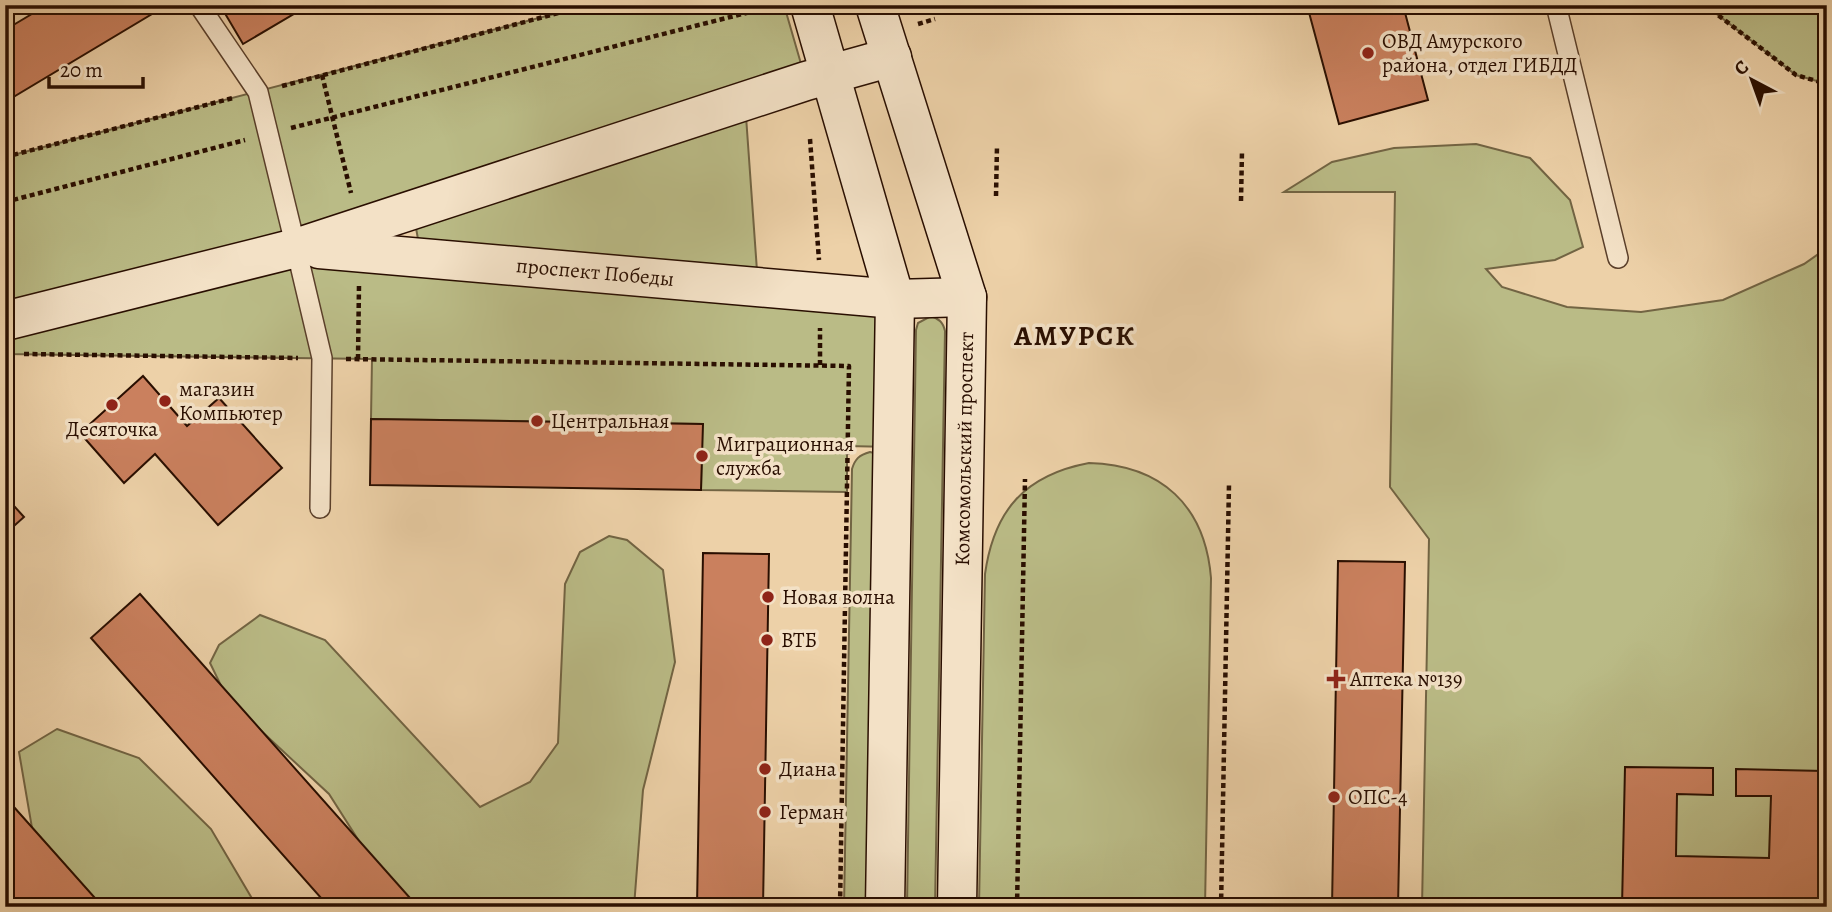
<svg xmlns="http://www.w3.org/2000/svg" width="1832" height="912" font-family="Alegreya,serif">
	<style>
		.green { fill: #babb86; stroke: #726443; stroke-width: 2; fill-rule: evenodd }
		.building { fill: #ca805e; stroke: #290e00; stroke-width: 2 }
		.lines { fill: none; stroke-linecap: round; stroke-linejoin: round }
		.lane-casing { stroke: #5a3f2a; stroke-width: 22 }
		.secondary-casing { stroke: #290e00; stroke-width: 41 }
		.path { stroke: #290e00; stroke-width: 4.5; stroke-dasharray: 5 3.5; stroke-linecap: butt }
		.lane { stroke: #f3e1c6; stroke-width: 19 }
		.secondary { stroke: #f3e1c6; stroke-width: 38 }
		.poi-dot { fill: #8f2418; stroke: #f3e1c6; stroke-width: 2.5 }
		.labels { text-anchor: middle; stroke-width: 7; stroke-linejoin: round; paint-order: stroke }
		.poi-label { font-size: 21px; fill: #290e00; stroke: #f3e1c6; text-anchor: start }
		.street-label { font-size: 21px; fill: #290e00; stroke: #f3e1c6 }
		.district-label { font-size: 28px; font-weight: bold; letter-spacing: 2px; fill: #290e00; stroke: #f3e1c6 }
	</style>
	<rect width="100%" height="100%" fill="#edd1a8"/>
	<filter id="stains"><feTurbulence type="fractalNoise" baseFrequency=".00286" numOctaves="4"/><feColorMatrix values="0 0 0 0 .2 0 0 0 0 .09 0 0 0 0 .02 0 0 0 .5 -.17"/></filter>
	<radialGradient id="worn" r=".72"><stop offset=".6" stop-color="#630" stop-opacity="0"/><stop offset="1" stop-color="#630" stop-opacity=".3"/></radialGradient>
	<g class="green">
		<path d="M589 5H784L806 81 745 102 758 285 895 299 892 447 847 446V492L701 490 702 424 371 419 372 359 5 354V157ZM413 211 421 256 360 251Z"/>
		<path d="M1705 5H1827V84L1796 75Z"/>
		<path d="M1476 144 1530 158 1570 200 1583 247 1555 260 1486 269 1502 287 1567 307 1641 312 1723 300 1804 264 1827 248V907H1422L1429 539 1390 487 1395 192H1284L1332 162 1394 148Z"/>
		<path d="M931 316C939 319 943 322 945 331L935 907H907L916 330 918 323Z"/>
		<path d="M870 452 878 454 880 907H844L852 469C855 459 859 455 870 452Z"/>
		<path d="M1089 463C1161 465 1205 505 1211 578L1205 907H979L985 574C994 510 1025 475 1089 463Z"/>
		<path d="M609 536 627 540 663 570 675 662 643 790 634 907H401L329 794 228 700 210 663 219 645 260 615 325 640 480 807 530 782 558 743 565 584 580 552Z"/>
		<path d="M57 729 139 758 211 829 257 907H63L32 828 19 752Z"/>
	</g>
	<g class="building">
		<path d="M47 5H167L5 102V30Z"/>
		<path d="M220 5H309L243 44Z"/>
		<path d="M1307 5H1403L1428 100 1339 124Z"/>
		<path d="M143 376 187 426 219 398 282 468 218 525 155 454 124 483 80 433Z"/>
		<path d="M371 419 703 424 701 490 370 485Z"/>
		<path d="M5 496 24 517 5 534Z"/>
		<path d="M703 553 769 554 763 907H697Z"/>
		<path d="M1338 561 1405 562 1398 907H1332Z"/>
		<path d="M140 594 418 907H329L91 638Z"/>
		<path d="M1625 767 1713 768V795L1677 794 1676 856 1769 858 1771 796H1736V769L1824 771 1821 907H1768V902L1675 901V907H1622Z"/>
		<path d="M5 797 103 907H14L5 897Z"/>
	</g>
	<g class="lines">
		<defs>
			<g id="lane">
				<path d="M199 5 258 92 296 248 322 358 320 508"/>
				<path d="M1556 5 1618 258"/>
			</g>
			<g id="secondary">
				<path d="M810 5 895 299 885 907"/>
				<path d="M875 5 967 297 957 907"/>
				<path d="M319 249 895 299 967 297"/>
				<path d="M5 321 296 248 806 81 892 57"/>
			</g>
		</defs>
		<use href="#lane" class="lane-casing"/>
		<use href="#secondary" class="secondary-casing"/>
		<g class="path">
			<path d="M1705 5 1796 75 1827 84"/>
			<path d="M918 24 935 19"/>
			<path d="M322 75 351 193"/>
			<path d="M282 86 589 5"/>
			<path d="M291 128 778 5"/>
			<path d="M810 139 819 260"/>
			<path d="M5 157 233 98"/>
			<path d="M996 196 997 146"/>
			<path d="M1241 201 1242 151"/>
			<path d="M5 202 245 140"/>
			<path d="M24 354 298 358"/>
			<path d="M346 359 849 366 840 907"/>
			<path d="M358 359 359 285"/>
			<path d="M820 365V328"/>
			<path d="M1017 907 1025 479"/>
			<path d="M1221 907 1229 484"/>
		</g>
		<use href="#lane" class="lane"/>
		<use href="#secondary" class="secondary"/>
	</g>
	<g class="poi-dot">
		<circle cx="1368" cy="53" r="7"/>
		<circle cx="165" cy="401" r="7"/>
		<circle cx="112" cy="405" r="7"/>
		<circle cx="537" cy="421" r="7"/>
		<circle cx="702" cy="456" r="7"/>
		<circle cx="768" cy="597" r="7"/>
		<circle cx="767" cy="640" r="7"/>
		<path d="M1332.5 668.5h7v7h7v7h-7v7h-7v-7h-7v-7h7z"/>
		<circle cx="765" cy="769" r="7"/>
		<circle cx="1334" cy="797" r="7"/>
		<circle cx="765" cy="812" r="7"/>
	</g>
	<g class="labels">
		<g class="poi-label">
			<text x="1382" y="48">ОВД Амурского<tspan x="1382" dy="24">района, отдел ГИБДД</tspan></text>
			<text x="179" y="396">магазин<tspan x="179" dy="24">Компьютер</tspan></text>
			<text x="551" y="428">Центральная</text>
			<text x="112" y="436" text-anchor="middle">Десяточка</text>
			<text x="716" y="451">Миграционная<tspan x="716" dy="24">служба</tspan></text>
			<text x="782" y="604">Новая волна</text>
			<text x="781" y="647">ВТБ</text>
			<text x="1350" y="686">Аптека №139</text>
			<text x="779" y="776">Диана</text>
			<text x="1348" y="804">ОПС-4</text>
			<text x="779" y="819">Герман</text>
		</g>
		<g class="street-label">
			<text transform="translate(595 272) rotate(5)" y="7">проспект Победы</text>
			<text transform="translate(964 449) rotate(-89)" y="7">Комсомольский проспект</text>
		</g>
		<g class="district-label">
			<text x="1075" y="345">АМУРСК</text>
		</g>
	</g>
	<rect width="1832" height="912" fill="none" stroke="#edd1a8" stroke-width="28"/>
	<rect x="7" y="7" width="1818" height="898" fill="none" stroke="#290e00" stroke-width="3.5"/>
	<rect x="14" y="14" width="1804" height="884" fill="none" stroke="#290e00" stroke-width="2"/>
	<g transform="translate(1752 80) rotate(319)" stroke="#f3e1c6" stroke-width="5" paint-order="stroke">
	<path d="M0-5L12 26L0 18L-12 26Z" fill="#290e00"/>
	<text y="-10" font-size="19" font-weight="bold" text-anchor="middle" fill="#290e00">С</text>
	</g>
	<path d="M49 77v10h94v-10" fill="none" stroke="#290e00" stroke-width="3.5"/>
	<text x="60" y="77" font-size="21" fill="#290e00" stroke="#f3e1c6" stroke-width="5" paint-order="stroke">20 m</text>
	<rect width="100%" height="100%" filter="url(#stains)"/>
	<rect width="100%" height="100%" fill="url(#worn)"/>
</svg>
